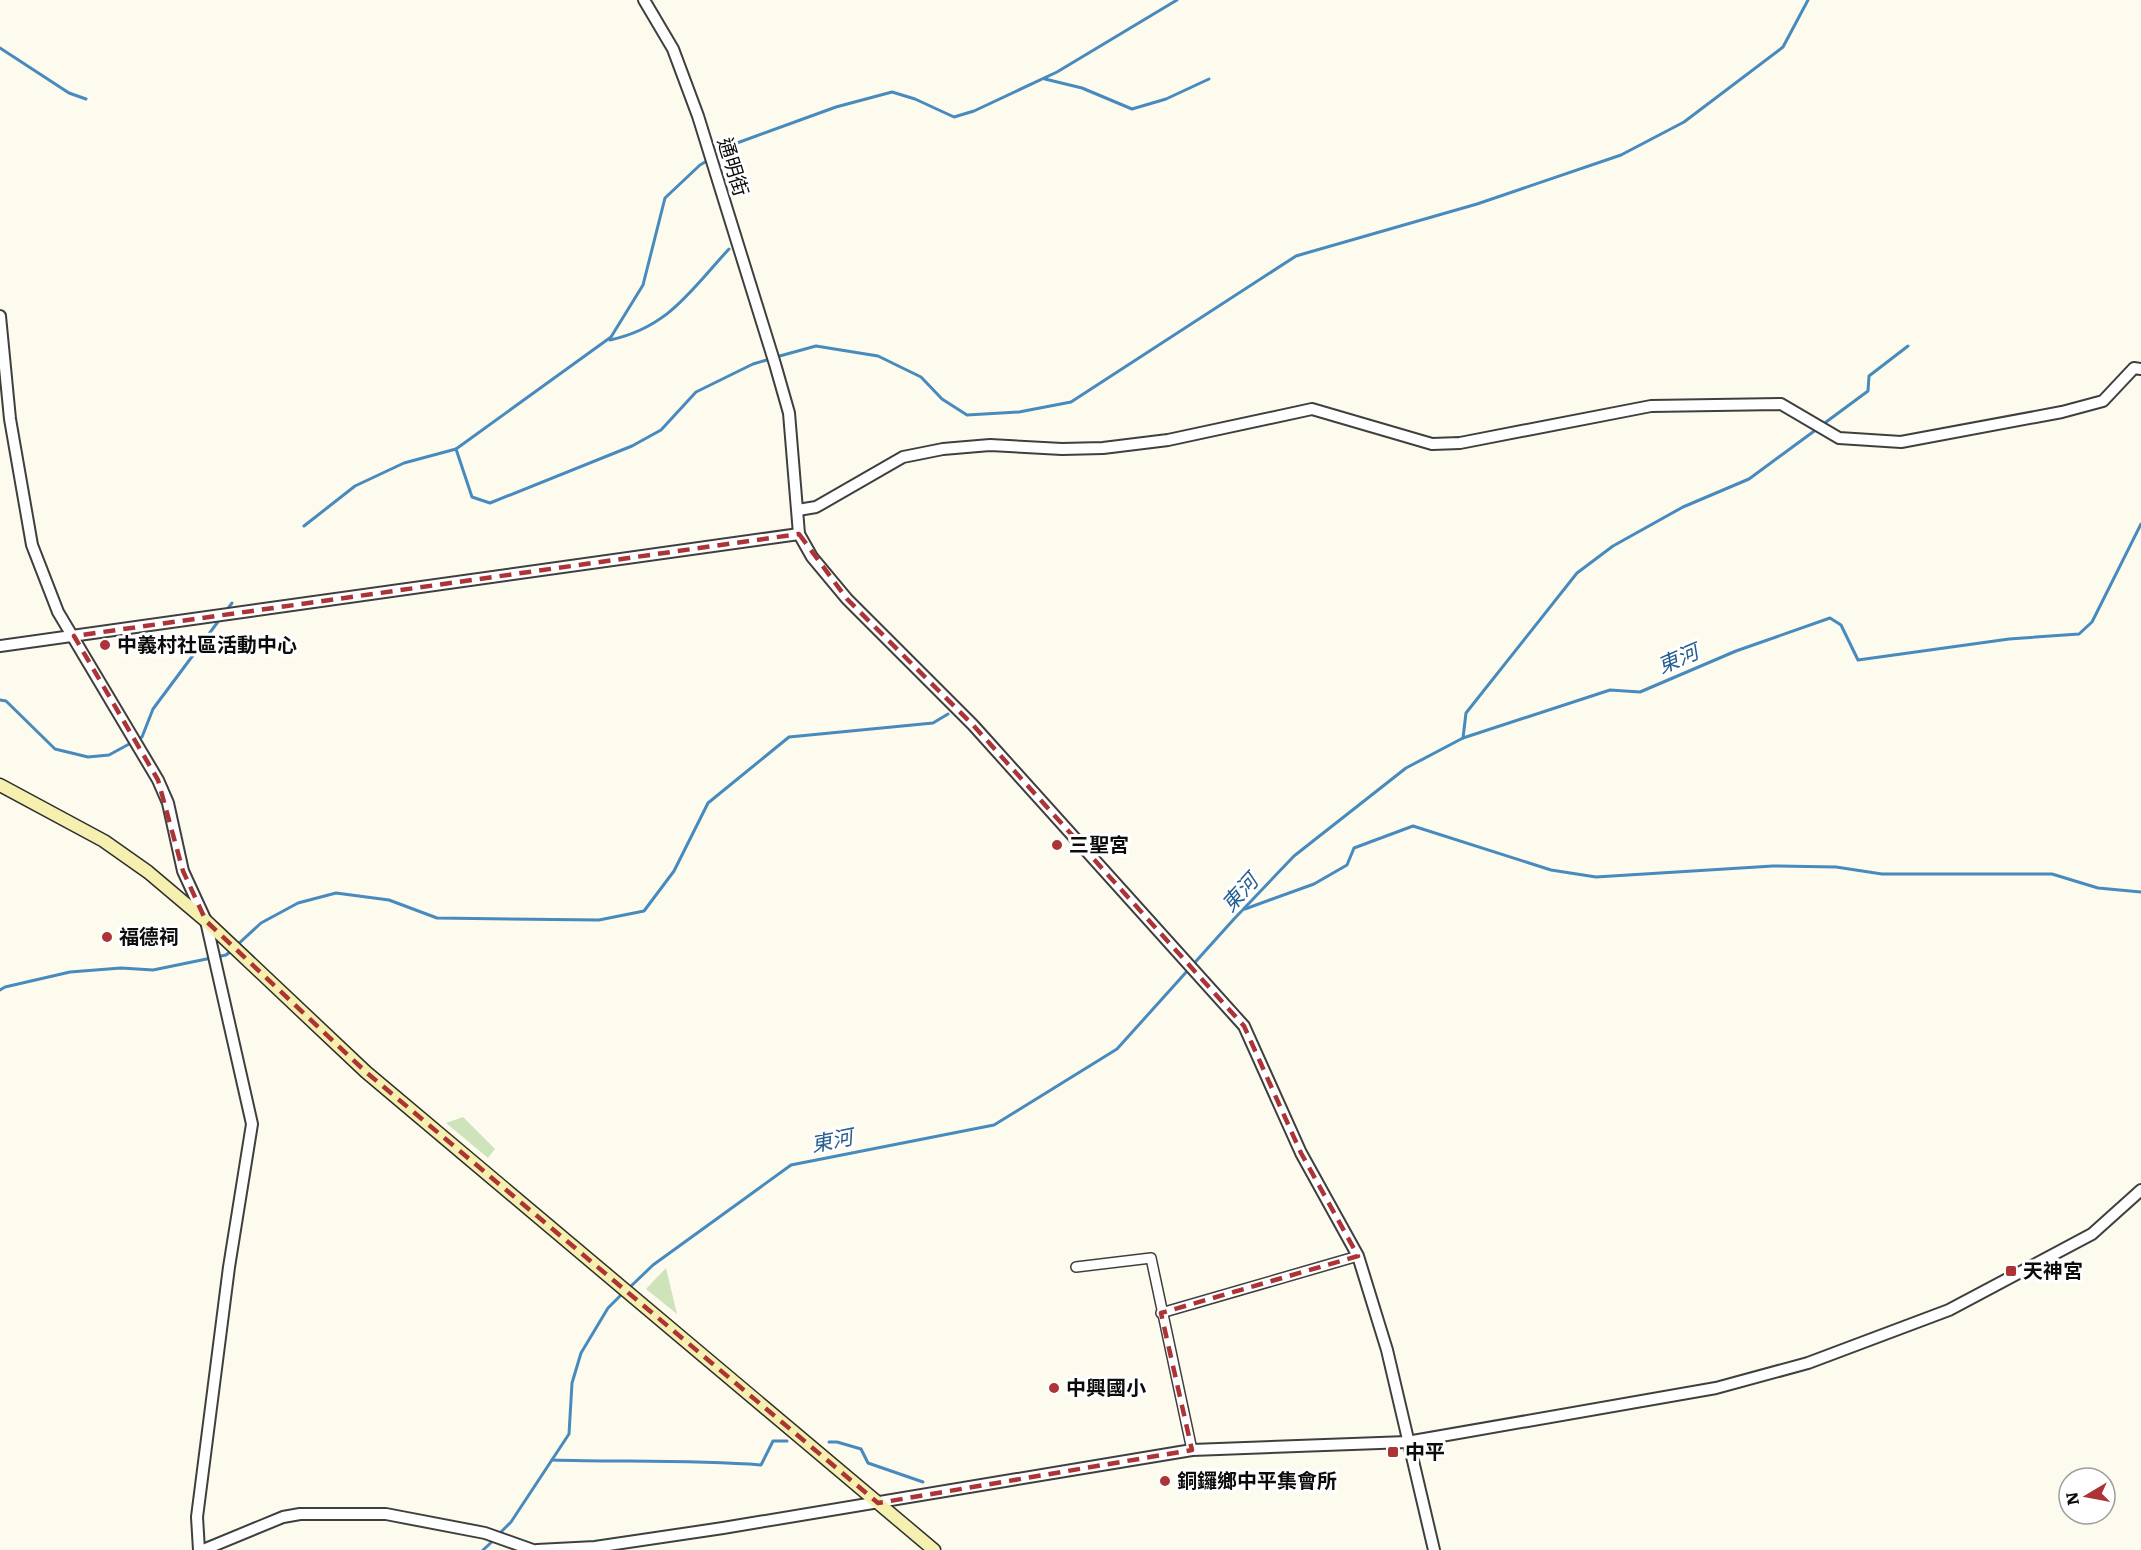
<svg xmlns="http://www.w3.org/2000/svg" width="2141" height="1550" font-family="Literata,'Noto Sans TC',serif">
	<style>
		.green { fill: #cfe3bb }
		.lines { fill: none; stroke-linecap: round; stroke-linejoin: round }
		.stream { stroke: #478abd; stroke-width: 3 }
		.minor-casing { stroke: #3f3f3f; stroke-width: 12 }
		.tertiary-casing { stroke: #3f3f3f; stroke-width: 14 }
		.secondary-casing { stroke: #2e2e2e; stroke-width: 15 }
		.minor { stroke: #fff; stroke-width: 9 }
		.tertiary { stroke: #fff; stroke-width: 10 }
		.secondary { stroke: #f6f0b0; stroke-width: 12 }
		.marked { fill: none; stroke: #ac3436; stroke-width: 4.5; stroke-dasharray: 12 8; stroke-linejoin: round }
		.poi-dot { fill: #ac3436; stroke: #fff; stroke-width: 2 }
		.labels { text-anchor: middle; stroke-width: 6; stroke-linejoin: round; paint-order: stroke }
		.street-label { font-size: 20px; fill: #0c0c0c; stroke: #fff }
		.poi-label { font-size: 20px; font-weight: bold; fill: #0c0c0c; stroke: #fff; text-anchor: start }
		.water-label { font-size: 21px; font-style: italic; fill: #245d8f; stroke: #fff }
	</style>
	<rect width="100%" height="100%" fill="#fdfaee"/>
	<g class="green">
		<path d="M463 1117 495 1149 488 1158 446 1123Z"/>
		<path d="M666 1268 677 1314 646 1289Z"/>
	</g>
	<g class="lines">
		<g class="stream">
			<path d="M0 48 69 93 86 99"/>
			<path d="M1045 79 1082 88 1132 109 1166 99 1209 79"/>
			<path d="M610 340C669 327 690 291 729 249"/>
			<path d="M776 357 816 346 878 356 921 377 942 399 967 415 1019 412 1071 402 1296 256 1477 204 1621 155 1684 122 1783 47 1808 0"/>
			<path d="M1822 425 1868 391 1869 376 1908 346"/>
			<path d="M456 449 472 497 490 503 632 446 661 430 696 392 753 364 770 359"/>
			<path d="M304 526 355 486 404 463 456 449 611 337 643 285 665 198 700 165 737 143 836 107 892 92 915 99 954 117 974 111 1057 72 1177 0"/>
			<path d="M226 611 232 603"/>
			<path d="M0 700 6 701 55 749 88 757 109 755 142 737 153 709 220 619"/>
			<path d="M1463 738 1466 713 1577 573 1613 546 1683 507 1749 479 1817 429"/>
			<path d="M1245 909 1314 884 1347 865 1354 848 1413 826 1551 870 1596 877 1773 866 1836 867 1882 874H2052L2098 888 2141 892"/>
			<path d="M236 946 261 923 298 903 336 893 389 900 437 918 599 920 644 911 674 871 708 803 789 737 933 723 948 714"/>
			<path d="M0 990 5 987 70 972 121 968 153 970 226 955 231 951"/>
			<path d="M628 1289 653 1265 791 1165 994 1125 1117 1049 1234 919 1294 856 1406 768 1463 738 1610 690 1640 692 1736 651 1830 618 1841 625 1858 660 2009 639 2079 634 2092 622 2141 524"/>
			<path d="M829 1442H837L861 1449 868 1463 923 1482"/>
			<path d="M552 1460C622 1462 691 1460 761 1465L773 1441H787"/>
			<path d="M499 1534 511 1522 569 1434 572 1383 581 1353 608 1308 623 1293"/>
			<path d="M483 1550 495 1539"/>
		</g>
		<defs>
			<g id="minor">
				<path d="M1076 1267 1151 1258 1192 1450"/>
				<path d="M1161 1313 1358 1256"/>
			</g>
			<g id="tertiary">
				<path d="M644 0 673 49 698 116 775 364 789 413 799 534 812 557 847 599 973 725 1244 1026 1301 1153 1358 1256 1387 1350 1434 1550"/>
				<path d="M0 316 10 419 32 545 58 612 158 780 168 803 183 871 206 921 252 1124 229 1267 197 1517 199 1550"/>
				<path d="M798 510 816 507 903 457 943 449 990 445 1062 449 1103 448 1168 440 1312 409 1432 444 1460 443 1651 406 1781 404 1839 438 1901 442 2062 412 2103 401 2134 368 2141 369"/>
				<path d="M0 646 799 534"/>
				<path d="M203 1550 283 1517 300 1514H386L485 1533 533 1550"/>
				<path d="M537 1550 595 1547 723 1528 1192 1450 1407 1442 1716 1388 1808 1363 1949 1310 2092 1234 2141 1190"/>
			</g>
			<path id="secondary" d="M0 785 104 841 148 872 206 921 366 1072 934 1550"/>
		</defs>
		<use href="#minor" class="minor-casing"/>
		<use href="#tertiary" class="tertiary-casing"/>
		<use href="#secondary" class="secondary-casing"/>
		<use href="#minor" class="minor"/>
		<use href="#tertiary" class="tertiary"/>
		<use href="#secondary" class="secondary"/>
	</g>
	<path class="marked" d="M799 534 847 599 973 725 1244 1026 1301 1153 1358 1256 1161 1313 1192 1450 878 1503 366 1072 206 921 183 871 158 780 74 636Z"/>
	<g class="poi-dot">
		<circle cx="105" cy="645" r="6"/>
		<circle cx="1057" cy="845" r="6"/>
		<circle cx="107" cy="937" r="6"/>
		<rect x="2005" y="1265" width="12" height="12" rx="3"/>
		<circle cx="1054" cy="1388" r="6"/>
		<rect x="1387" y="1446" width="12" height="12" rx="3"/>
		<circle cx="1165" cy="1481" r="6"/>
	</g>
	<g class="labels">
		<g class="street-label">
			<text transform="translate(733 167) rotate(73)" y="7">通明街</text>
		</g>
		<g class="poi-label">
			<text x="117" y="652">中義村社區活動中心</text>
			<text x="1069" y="852">三聖宮</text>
			<text x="119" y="944">福德祠</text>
			<text x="2023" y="1278">天神宮</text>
			<text x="1066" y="1395">中興國小</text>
			<text x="1405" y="1459">中平</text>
			<text x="1177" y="1488">銅鑼鄉中平集會所</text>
		</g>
		<g class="water-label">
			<text transform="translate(1678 659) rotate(-23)" y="7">東河</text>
			<text transform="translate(1240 893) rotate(-48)" y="7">東河</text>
			<text transform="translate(832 1141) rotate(-11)" y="7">東河</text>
		</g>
	</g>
	<g transform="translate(2087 1496) rotate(260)"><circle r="28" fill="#ffffff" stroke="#9e9e9e" stroke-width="1.5"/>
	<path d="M0-4.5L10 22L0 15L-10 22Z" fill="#ac3436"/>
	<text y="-9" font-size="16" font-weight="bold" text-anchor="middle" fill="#0c0c0c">N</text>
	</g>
</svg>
